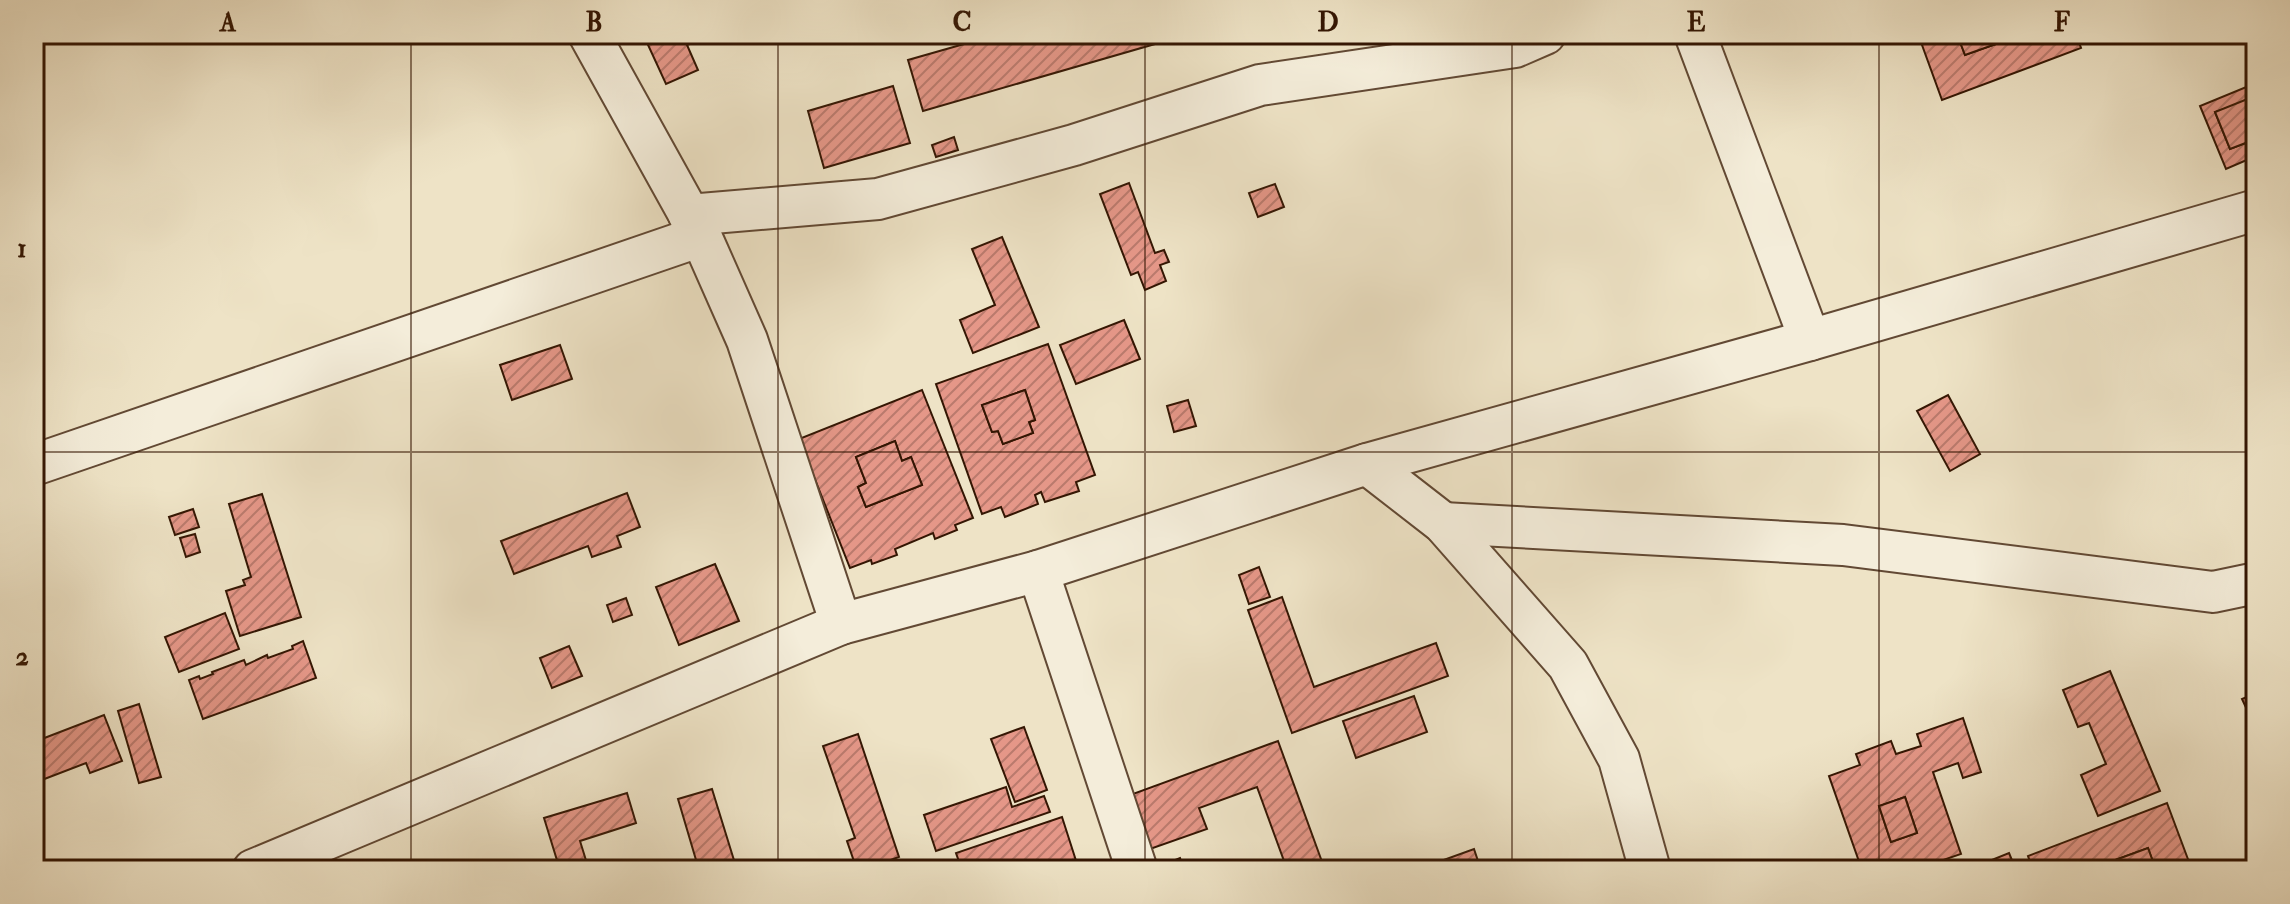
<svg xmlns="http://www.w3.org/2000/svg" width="2290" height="904" font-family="'IM FELL Double Pica',serif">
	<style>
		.building { fill: url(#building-hatch); stroke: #341603; stroke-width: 2; fill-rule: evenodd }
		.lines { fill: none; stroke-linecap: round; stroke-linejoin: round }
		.minor-casing { stroke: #624934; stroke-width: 44 }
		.minor { stroke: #f4edda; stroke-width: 40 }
		.grid { fill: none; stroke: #341603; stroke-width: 2; stroke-opacity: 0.55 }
		.neatline { fill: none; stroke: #341603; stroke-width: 3 }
		.grid-label { font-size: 26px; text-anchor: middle; font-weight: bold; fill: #341603 }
	</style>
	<defs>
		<pattern id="building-hatch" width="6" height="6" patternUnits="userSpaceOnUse" patternTransform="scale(2)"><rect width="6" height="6" fill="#e59788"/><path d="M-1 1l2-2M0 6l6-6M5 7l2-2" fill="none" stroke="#ba7a6d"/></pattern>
	</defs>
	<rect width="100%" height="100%" fill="#eee3c6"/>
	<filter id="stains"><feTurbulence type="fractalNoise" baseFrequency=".0025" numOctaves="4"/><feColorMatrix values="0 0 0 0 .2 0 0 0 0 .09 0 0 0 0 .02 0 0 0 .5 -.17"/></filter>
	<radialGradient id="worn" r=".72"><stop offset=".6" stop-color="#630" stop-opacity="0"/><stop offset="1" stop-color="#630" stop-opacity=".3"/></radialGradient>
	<g class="building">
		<path d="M643 34H694L697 41 687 45 698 70 666 84Z"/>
		<path d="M891 34H924L893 43Z"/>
		<path d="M999 34H1152L1155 44 923 111 908 60Z"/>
		<path d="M1918 34H1957L1965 55 2024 34H2076L2081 48 1942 100Z"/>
		<path d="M1957 34H2024L1965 55Z"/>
		<path d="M2256 83V98L2215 112 2230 149 2256 139V156L2226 169 2200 106Z"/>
		<path d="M893 86 910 143 824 168 808 111Z"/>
		<path d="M2255 96 2256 139 2230 149 2215 112Z"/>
		<path d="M954 137 958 150 936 157 932 145Z"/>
		<path d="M1129 183 1155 253 1164 250 1169 262 1160 265 1166 281 1145 290 1138 272 1131 275 1100 194Z"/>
		<path d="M1275 184 1284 207 1258 217 1249 193Z"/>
		<path d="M1002 237 1039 327 973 353 960 320 995 305 972 249Z"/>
		<path d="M1124 320 1140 359 1076 384 1060 345Z"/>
		<path d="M1048 344 1095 475 1076 482 1079 491 1045 502 1041 492 1035 495 1038 504 1005 517 1001 507 982 514 936 384ZM1025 390 1035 420 1029 422 1033 433 1003 444 998 431 992 432 982 405Z"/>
		<path d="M560 345 572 379 512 400 500 365Z"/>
		<path d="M922 390 973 518 955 525 957 530 935 539 933 533 895 549 897 555 872 564 871 560 850 568 799 439ZM895 441 902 461 911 457 922 485 866 507 858 487 866 483 856 457Z"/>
		<path d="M1025 390 1035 420 1029 422 1033 433 1003 444 998 431 992 432 982 405Z"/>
		<path d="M1948 395 1980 454 1950 471 1917 411Z"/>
		<path d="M1188 400 1196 426 1174 432 1167 406Z"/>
		<path d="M895 441 902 461 911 457 922 485 866 507 858 487 866 483 856 457Z"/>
		<path d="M627 493 640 527 617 536 621 547 592 557 588 546 514 574 501 541Z"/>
		<path d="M262 494 301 617 240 636 226 591 245 585 243 580 251 577 229 504Z"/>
		<path d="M193 509 199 527 175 535 169 517Z"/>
		<path d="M195 534 200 552 186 557 180 538Z"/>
		<path d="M715 564 739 621 679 645 656 587Z"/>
		<path d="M1259 567 1270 597 1249 604 1239 575Z"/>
		<path d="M1282 597 1314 687 1436 643 1448 676 1292 733 1248 610Z"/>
		<path d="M626 598 632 615 613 622 607 605Z"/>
		<path d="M225 613 239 649 179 672 165 637Z"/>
		<path d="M303 641 316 678 203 719 189 680 199 676 200 679 213 674 212 672 244 660 246 665 267 655 268 658 293 649 292 646Z"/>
		<path d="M569 646 582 676 552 688 540 658Z"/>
		<path d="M2110 671 2160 791 2098 816 2081 775 2106 764 2089 723 2078 727 2063 690Z"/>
		<path d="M2256 693V729L2242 699Z"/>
		<path d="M1414 696 1427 732 1356 758 1343 721Z"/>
		<path d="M139 704 161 777 139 783 118 711Z"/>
		<path d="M104 715 122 761 90 773 86 763 34 783V742Z"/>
		<path d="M1963 718 1981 772 1963 778 1958 763 1933 772 1961 854 1914 870H1862L1829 776 1860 765 1856 754 1891 741 1896 754 1921 746 1917 734ZM1905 797 1917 833 1891 842 1879 806Z"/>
		<path d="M1024 727 1047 790 1015 802 991 739Z"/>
		<path d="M858 734 899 857 863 870H857L847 841 855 838 823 746Z"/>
		<path d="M1278 741 1325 870H1261L1284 861 1257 787 1199 808 1207 829 1150 849 1130 795Z"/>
		<path d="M1006 787 1012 807 1044 796 1050 812 936 851 924 815Z"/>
		<path d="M712 789 737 870H699L678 799Z"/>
		<path d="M627 793 636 823 580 841 589 870H560L544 818Z"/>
		<path d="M1905 797 1917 833 1891 842 1879 806Z"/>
		<path d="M2167 803 2192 870H2156L2148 848 2088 870H2033L2028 856Z"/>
		<path d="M1062 817 1079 870H962L956 853Z"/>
		<path d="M2148 848 2156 870H2088Z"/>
		<path d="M1474 849 1481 870H1416Z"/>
		<path d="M2009 853 2016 870H1967Z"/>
		<path d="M1180 858 1184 870H1158L1157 867Z"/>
	</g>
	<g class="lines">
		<defs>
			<g id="minor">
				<path d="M589 34 701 236 747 340 841 624"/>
				<path d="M1695 34 1810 340"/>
				<path d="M689 215 878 199 1074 145 1260 85 1515 47 1545 34"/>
				<path d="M1367 464 1443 523 1568 665 1619 759 1650 870"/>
				<path d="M34 465 701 236"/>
				<path d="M1443 523 1843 545 2213 592 2256 583"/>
				<path d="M1038 571 1137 870"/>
				<path d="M253 870 841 624 1038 571 1367 464 1810 340 2256 210"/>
			</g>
		</defs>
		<use href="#minor" class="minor-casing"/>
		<use href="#minor" class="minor"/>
	</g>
	<path class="grid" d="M411 34V870M778 34V870M1145 34V870M1512 34V870M1879 34V870M34 452H2256"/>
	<rect width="2290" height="904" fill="none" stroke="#eee3c6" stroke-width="88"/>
	<rect x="44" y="44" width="2202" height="816" class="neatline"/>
	<g class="grid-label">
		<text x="228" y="31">A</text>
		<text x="594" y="31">B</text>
		<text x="962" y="31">C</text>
		<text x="1328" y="31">D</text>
		<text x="1696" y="31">E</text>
		<text x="2062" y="31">F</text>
		<text x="22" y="257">1</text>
		<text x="22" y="665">2</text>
	</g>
	<rect width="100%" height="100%" filter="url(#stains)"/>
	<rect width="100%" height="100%" fill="url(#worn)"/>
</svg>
